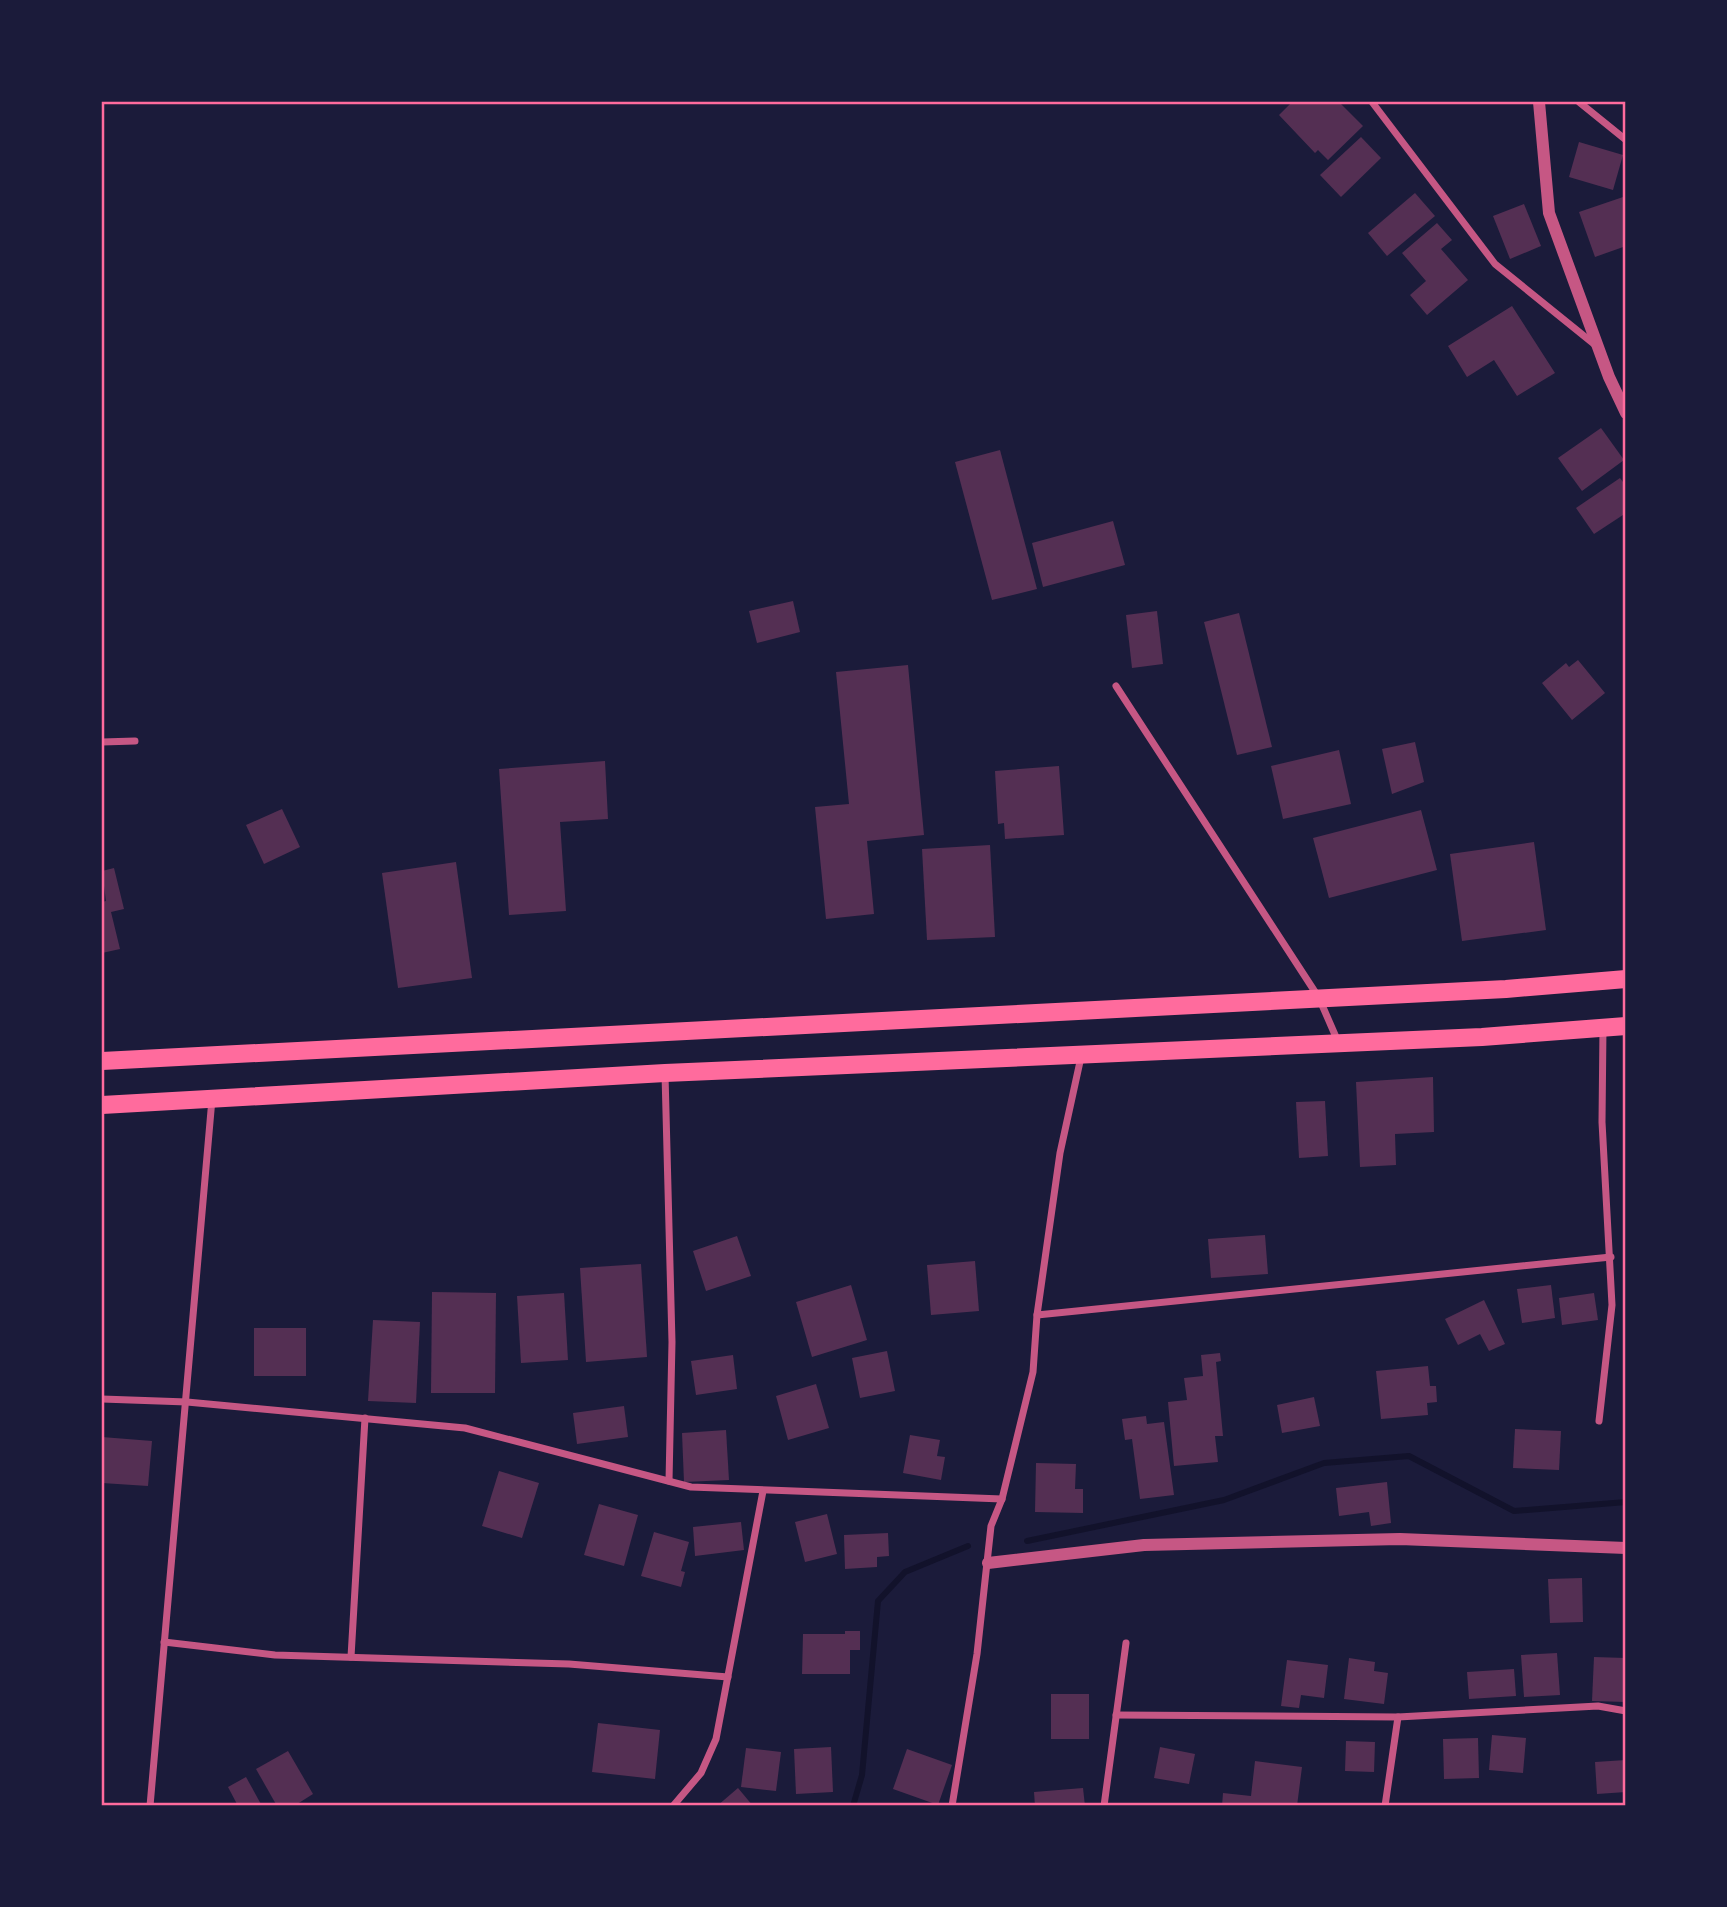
<svg xmlns="http://www.w3.org/2000/svg" width="1727" height="1907" font-family="'Asap Condensed',sans-serif">
	<style>
		.lines { fill: none; stroke-linecap: round; stroke-linejoin: round }
		.stream { stroke: #12122b; stroke-width: 6 }
		.building { fill: #542f53 }
		.minor { stroke: #c65784; stroke-width: 7 }
		.tertiary { stroke: #c65784; stroke-width: 12 }
		.trunk { stroke: #ff6b9d; stroke-width: 18 }
		.neatline { fill: none; stroke: #ff6b9d; stroke-width: 2.5 }
	</style>
	<rect width="100%" height="100%" fill="#1b1b3a"/>
	<g class="lines">
		<g class="stream">
			<path d="M1027 1541 1224 1500 1324 1463 1409 1456 1514 1511 1626 1502"/>
			<path d="M853 1806 862 1775 878 1601 905 1572 968 1546"/>
		</g>
	</g>
	<g class="building">
		<path d="M1292 102H1339L1363 126 1328 160 1318 150 1315 153 1279 115Z"/>
		<path d="M1361 137 1381 158 1341 197 1320 175Z"/>
		<path d="M1579 142 1623 155 1613 190 1569 177Z"/>
		<path d="M1415 193 1435 216 1387 256 1368 233Z"/>
		<path d="M1626 196V246L1595 257 1579 212Z"/>
		<path d="M1524 204 1541 246 1510 259 1493 216Z"/>
		<path d="M1437 223 1452 240 1441 249 1468 280 1427 315 1410 295 1426 281 1402 253Z"/>
		<path d="M1512 306 1555 373 1517 396 1494 360 1467 377 1448 346Z"/>
		<path d="M1601 428 1624 460 1582 491 1558 458Z"/>
		<path d="M1000 450 1037 589 992 600 955 462Z"/>
		<path d="M1620 478 1626 486V513L1594 534 1576 508Z"/>
		<path d="M1113 521 1125 565 1043 587 1032 543Z"/>
		<path d="M793 601 800 632 757 643 749 611Z"/>
		<path d="M1157 611 1163 664 1132 668 1126 615Z"/>
		<path d="M1239 613 1272 747 1237 755 1204 622Z"/>
		<path d="M1578 660 1605 693 1572 720 1542 683 1566 663 1569 667Z"/>
		<path d="M908 665 924 835 867 841 874 914 826 919 815 807 849 804 836 672Z"/>
		<path d="M1415 742 1424 782 1392 794 1382 749Z"/>
		<path d="M1339 750 1351 804 1283 819 1271 766Z"/>
		<path d="M605 761 608 819 560 822 566 911 509 915 499 769Z"/>
		<path d="M1059 766 1064 835 1005 839 1004 823 998 824 995 771Z"/>
		<path d="M282 809 300 847 264 864 246 825Z"/>
		<path d="M1421 810 1437 870 1329 898 1313 838Z"/>
		<path d="M1534 842 1546 930 1462 941 1450 854Z"/>
		<path d="M990 845 995 937 927 940 922 849Z"/>
		<path d="M456 862 472 978 398 988 382 873Z"/>
		<path d="M114 868 124 909 111 912 120 949 102 953V902L106 901 102 871Z"/>
		<path d="M1433 1077 1434 1132 1395 1134 1396 1165 1360 1167 1356 1082Z"/>
		<path d="M1325 1101 1328 1156 1299 1158 1296 1102Z"/>
		<path d="M1265 1235 1268 1274 1211 1278 1208 1239Z"/>
		<path d="M737 1236 751 1276 706 1291 693 1251Z"/>
		<path d="M975 1261 979 1311 931 1315 927 1265Z"/>
		<path d="M641 1264 647 1357 586 1362 580 1268Z"/>
		<path d="M851 1285 867 1340 812 1357 796 1302Z"/>
		<path d="M1551 1285 1555 1318 1522 1323 1517 1289Z"/>
		<path d="M432 1292 496 1293 495 1393H431Z"/>
		<path d="M564 1293 568 1360 521 1363 517 1296Z"/>
		<path d="M1594 1293 1598 1320 1562 1325 1559 1298Z"/>
		<path d="M1484 1300 1505 1344 1489 1351 1480 1334 1458 1345 1445 1319Z"/>
		<path d="M373 1320 420 1322 416 1403 368 1401Z"/>
		<rect x="254" y="1328" width="52" height="48"/>
		<path d="M887 1351 895 1391 860 1398 852 1358Z"/>
		<path d="M1220 1353 1221 1361 1216 1362 1223 1436H1215L1218 1462 1174 1466 1168 1402 1187 1400 1184 1378 1203 1376 1201 1355Z"/>
		<path d="M733 1355 737 1389 696 1395 691 1361Z"/>
		<path d="M1428 1366 1430 1386H1436L1437 1402 1427 1403 1428 1415 1381 1419 1376 1371Z"/>
		<path d="M816 1384 829 1428 788 1440 776 1396Z"/>
		<path d="M1314 1397 1320 1426 1282 1433 1277 1405Z"/>
		<path d="M624 1406 628 1437 577 1444 573 1413Z"/>
		<path d="M1146 1416 1147 1424 1164 1422 1174 1495 1140 1499 1132 1439 1125 1440 1122 1419Z"/>
		<path d="M1515 1429 1561 1431 1559 1470 1513 1468Z"/>
		<path d="M726 1430 729 1480 684 1482 682 1433Z"/>
		<path d="M910 1435 940 1440 937 1456 945 1457 941 1480 903 1473Z"/>
		<path d="M102 1437 152 1441 148 1486 102 1483Z"/>
		<path d="M1036 1463 1076 1464 1075 1489H1083V1513L1035 1512Z"/>
		<path d="M499 1471 539 1483 522 1538 482 1526Z"/>
		<path d="M1387 1482 1391 1523 1371 1526 1369 1512 1339 1516 1336 1488Z"/>
		<path d="M599 1504 638 1515 624 1566 584 1555Z"/>
		<path d="M827 1514 837 1554 805 1562 795 1522Z"/>
		<path d="M741 1522 744 1550 695 1556 693 1527Z"/>
		<path d="M654 1532 689 1542 681 1571 685 1572 681 1587 641 1576Z"/>
		<path d="M888 1533 889 1556 877 1557V1567L845 1569 844 1535Z"/>
		<path d="M1582 1578 1583 1622 1550 1623 1548 1579Z"/>
		<path d="M845 1631H860V1650H850V1674H802L803 1634H845Z"/>
		<path d="M1557 1653 1560 1695 1524 1697 1521 1655Z"/>
		<path d="M1594 1657 1626 1658V1702L1592 1701Z"/>
		<path d="M1349 1658 1375 1662 1374 1671 1388 1673 1384 1704 1344 1699Z"/>
		<path d="M1287 1660 1328 1665 1324 1698 1301 1695 1299 1708 1281 1706Z"/>
		<path d="M1514 1669 1516 1696 1469 1699 1467 1672Z"/>
		<rect x="1051" y="1694" width="38" height="45"/>
		<path d="M598 1723 660 1730 655 1779 592 1772Z"/>
		<path d="M1492 1735 1526 1738 1523 1773 1489 1770Z"/>
		<path d="M1478 1738 1479 1778 1444 1779 1443 1739Z"/>
		<path d="M1346 1741 1375 1742 1374 1772 1345 1771Z"/>
		<path d="M831 1747 833 1792 796 1794 794 1749Z"/>
		<path d="M1160 1747 1195 1754 1189 1784 1154 1778Z"/>
		<path d="M746 1748 781 1752 776 1791 741 1787Z"/>
		<path d="M907 1749 952 1765 938 1805 893 1789Z"/>
		<path d="M288 1751 313 1794 294 1806H277L256 1769Z"/>
		<path d="M1626 1760V1792L1597 1794 1595 1762Z"/>
		<path d="M1255 1761 1302 1767 1297 1806H1222L1223 1793 1251 1796Z"/>
		<path d="M246 1777 262 1806H238L228 1787Z"/>
		<path d="M738 1788 753 1806H717Z"/>
		<path d="M1083 1788 1085 1806H1035L1034 1792Z"/>
	</g>
	<g class="lines">
		<g class="minor">
			<path d="M1372 102 1495 264 1594 344"/>
			<path d="M1579 102 1626 140"/>
			<path d="M1116 686 1319 998 1339 1044"/>
			<path d="M102 742 135 741"/>
			<path d="M665 1074 672 1342 669 1481"/>
			<path d="M1037 1315 1611 1257"/>
			<path d="M102 1399 187 1402 465 1428 691 1487 1002 1499"/>
			<path d="M1599 1421 1612 1305 1602 1122 1603 1028"/>
			<path d="M164 1642 275 1655 569 1664 728 1677"/>
			<path d="M351 1657 365 1418"/>
			<path d="M1116 1715 1398 1717 1598 1706 1626 1711"/>
			<path d="M150 1806 212 1099"/>
			<path d="M673 1806 701 1773 716 1739 763 1491"/>
			<path d="M952 1806 977 1654 991 1526 1002 1499 1033 1372 1037 1315 1060 1153 1081 1057"/>
			<path d="M1104 1806 1126 1643"/>
			<path d="M1385 1806 1398 1717"/>
		</g>
		<g class="tertiary">
			<path d="M1539 102 1549 213 1609 377 1626 413"/>
			<path d="M988 1563 1144 1545 1400 1539 1626 1548"/>
		</g>
		<g class="trunk">
			<path d="M102 1061 1506 989 1626 979"/>
			<path d="M102 1105 665 1073 1482 1037 1626 1026"/>
		</g>
	</g>
	<rect width="1727" height="1907" fill="none" stroke="#1b1b3a" stroke-width="206"/>
	<rect x="103" y="103" width="1521" height="1701" class="neatline"/>
</svg>
